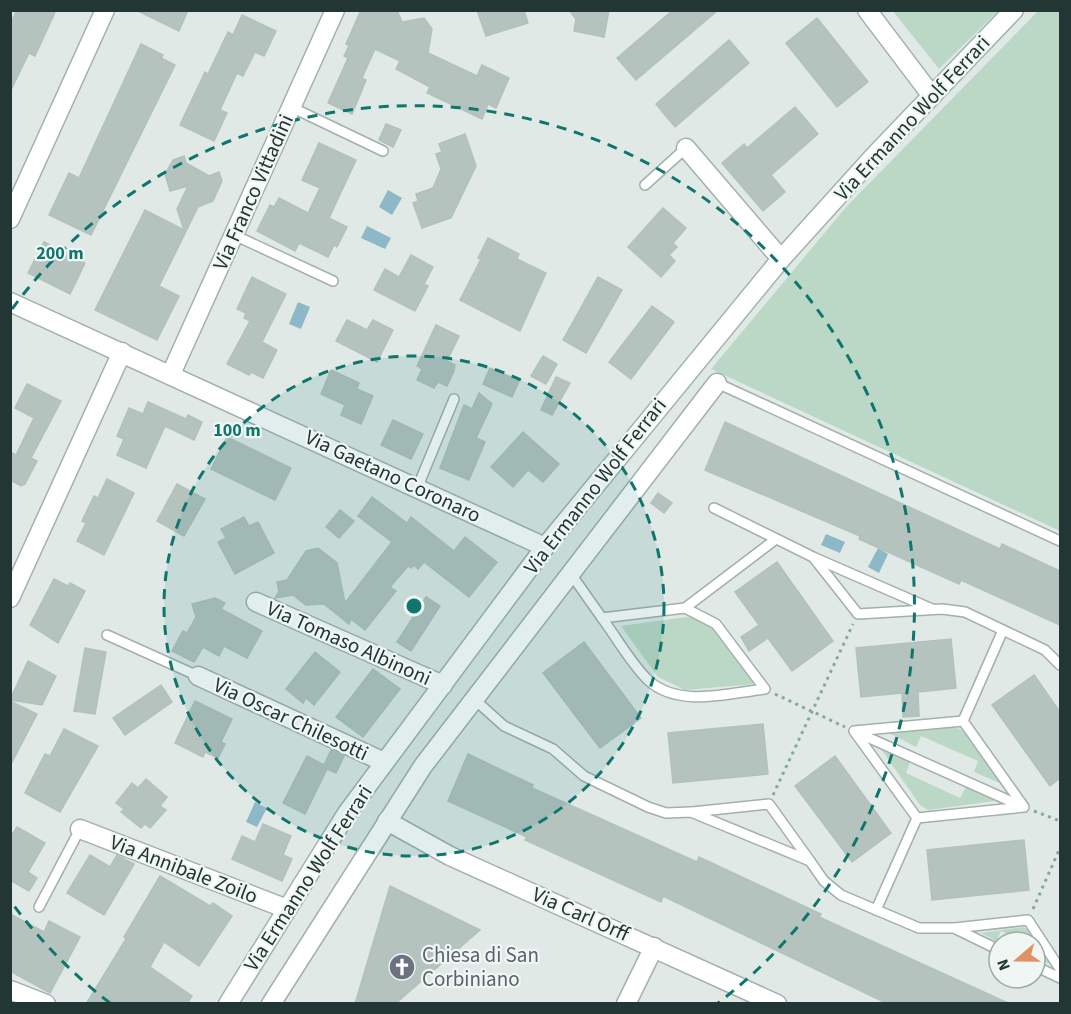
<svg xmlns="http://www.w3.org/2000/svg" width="1071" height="1014" font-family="'Source Sans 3',sans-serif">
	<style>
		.green { fill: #bbd8c6 }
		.water { fill: #8db8c8 }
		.building { fill: #b5c3bf; stroke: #b3c1bd; stroke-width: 1.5 }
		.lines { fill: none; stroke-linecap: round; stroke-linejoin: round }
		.lane-casing { stroke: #a3b0ad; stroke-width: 12 }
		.street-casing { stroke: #a3b0ad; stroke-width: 21 }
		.secondary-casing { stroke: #a0b3ae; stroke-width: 21 }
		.path { stroke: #84a9a2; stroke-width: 3; stroke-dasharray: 3 4.5; stroke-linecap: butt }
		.lane { stroke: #fff; stroke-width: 9 }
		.street { stroke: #fff; stroke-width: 18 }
		.secondary { stroke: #fff; stroke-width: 18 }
		.ring { fill: none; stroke: #0f766e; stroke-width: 3; stroke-dasharray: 10 8 }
		.labels { text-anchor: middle; stroke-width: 4.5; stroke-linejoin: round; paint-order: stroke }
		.street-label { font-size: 21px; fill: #223734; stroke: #f0f6f3 }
		.worship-label { font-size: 21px; fill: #5b616d; stroke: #f0f6f3; text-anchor: start }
		.centre { fill: #0f766e; stroke: #f0f6f3; stroke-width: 3 }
		.ring-label { font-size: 18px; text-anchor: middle; font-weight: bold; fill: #0f766e; stroke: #f0f6f3; stroke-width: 4.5; stroke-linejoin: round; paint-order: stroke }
	</style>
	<rect width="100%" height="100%" fill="#e0e9e6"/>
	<g class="green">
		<path d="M893 11H998L939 69Z"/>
		<path d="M1038 11H1060V531L711 369 847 206Z"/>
		<path d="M693 616 715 627 754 684 685 690 658 677 621 626Z"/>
		<path d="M953 726 962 730 1002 784 974 772 978 761 921 736 916 747 889 733Z"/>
		<path d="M881 749 910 762 906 773 960 798 966 787 995 801 928 810 920 805Z"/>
		<path d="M1023 927 1027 929 1052 965 1037 958 1040 950 1035 947V942H1024L1001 931 996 941 981 933Z"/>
	</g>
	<g class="water">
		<path d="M388 190 402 198 392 215 379 207Z"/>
		<path d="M367 226 391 238 385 249 361 238Z"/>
		<path d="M298 302 310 307 301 329 289 324Z"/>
		<path d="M826 534 845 542 840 553 821 545Z"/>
		<path d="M878 548 888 554 879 573 868 567Z"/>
		<path d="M255 802 267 808 257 827 246 822Z"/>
	</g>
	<g class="building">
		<path d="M17 10H56L35 56 29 53 10 92V25Z"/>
		<path d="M136 10H188L179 31Z"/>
		<path d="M361 10H397L402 22 424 18 432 29 428 53 477 76 482 65 509 78 496 108 488 104 482 119 427 93 430 87 396 69 400 61 375 49 362 78 366 80 352 114 328 103 348 58 344 56 349 46 346 44Z"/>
		<path d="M477 10H524L528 23 486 36Z"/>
		<path d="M569 10H609L604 37 574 31 576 19Z"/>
		<path d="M673 10H718L636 80 617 58Z"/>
		<path d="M242 15 276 31 264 56 255 52 243 76 237 73 220 110 227 113 214 141 180 125 205 72 208 74 228 32 233 35Z"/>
		<path d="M817 18 868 82 837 107 786 43Z"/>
		<path d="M729 40 749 63 675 127 656 104Z"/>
		<path d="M141 44 163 55 161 58 175 65 91 235 49 215 69 173 79 178Z"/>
		<path d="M795 107 818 134 771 175 785 192 763 211 722 163 744 144 747 148Z"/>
		<path d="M386 124 401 130 393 147 379 140Z"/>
		<path d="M465 134 476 166 451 218 422 228 413 203 418 201 416 194 433 188 441 169 436 154 442 152 439 144Z"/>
		<path d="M319 143 356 160 329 218 347 227 337 247 334 245 328 257 299 243 295 251 257 231 270 205 274 207 279 198 308 213 320 188 302 180Z"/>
		<path d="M184 156 186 163 209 176 219 172 222 181 213 201 198 207 159 286 179 296 157 340 95 310 145 210 184 230 177 209 188 186 170 191 165 174 173 160Z"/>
		<path d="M663 208 686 228 673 243 677 247 669 255 675 261 661 277 628 247Z"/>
		<path d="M488 238 519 254 517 259 546 273 520 331 460 300 481 259 478 258Z"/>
		<path d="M44 242 85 263 70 294 28 273Z"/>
		<path d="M411 255 433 267 424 284 428 286 415 311 374 290 385 269 399 277Z"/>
		<path d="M252 277 286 294 262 342 277 350 263 378 251 372 249 375 227 364 250 321 244 318 246 313 237 309Z"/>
		<path d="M598 277 622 290 586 353 563 340Z"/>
		<path d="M652 306 674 322 631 379 609 362Z"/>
		<path d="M347 320 367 330 373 320 393 330 377 362 336 341Z"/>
		<path d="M436 325 459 336 447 361 455 365 454 371 447 386 438 382 434 388 417 380 422 369 417 366Z"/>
		<path d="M543 356 557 364 546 384 531 376Z"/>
		<path d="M490 368 519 381 512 397 483 384Z"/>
		<path d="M331 370 359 383 357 389 373 396 361 424 341 415 345 405 321 394Z"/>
		<path d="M556 377 570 383 552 415 541 410Z"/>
		<path d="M27 384 61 401 31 458 37 461 25 484 21 486 10 480V452L16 455 34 418 15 408Z"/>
		<path d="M479 393 492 404 476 438 485 442 469 480 440 468 464 405 472 409Z"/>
		<path d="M148 402 186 419 188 415 202 422 194 440 165 426 146 468 117 455 124 439 117 436 129 408 143 414Z"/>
		<path d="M393 420 423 434 411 459 381 445Z"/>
		<path d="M725 422 1000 549 1002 544 1060 571V625L961 580 959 584 859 539 860 536 705 470Z"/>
		<path d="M523 432 559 464 543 482 528 470 513 487 491 467Z"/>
		<path d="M227 437 291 468 275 500 211 469Z"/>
		<path d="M107 479 134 493 104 555 77 541 86 523 82 521 94 496 98 498Z"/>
		<path d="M177 484 205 499 184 536 157 521Z"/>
		<path d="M658 493 672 503 664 513 651 503Z"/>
		<path d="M372 497 407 523 411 517 454 551 465 537 497 562 469 597 424 562 418 569 414 565 411 568 408 566 390 587 396 591 365 630 351 619 349 624 324 604 306 605 293 595 275 598 279 591 277 582 287 580 306 551 318 548 337 563 345 603 392 542 358 516Z"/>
		<path d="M340 510 354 521 339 538 326 527Z"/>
		<path d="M244 517 249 526 258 522 274 553 235 574 218 542 226 538 221 529Z"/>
		<path d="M777 562 833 641 792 671 768 638 749 651 741 637 759 625 735 592Z"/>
		<path d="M54 579 68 586 70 583 85 591 58 643 30 625Z"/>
		<path d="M426 597 440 606 411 651 397 642Z"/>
		<path d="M215 598 225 603 221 609 262 631 247 658 224 646 219 656 203 647 194 662 172 651 183 631 187 633 196 617 192 604Z"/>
		<path d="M951 639 956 688 918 692 919 716 903 717 902 693 861 697 856 648Z"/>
		<path d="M584 642 641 718 600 748 543 673Z"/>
		<path d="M85 648 106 652 95 714 74 711Z"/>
		<path d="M315 652 340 672 314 705 306 698 303 703 286 689Z"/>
		<path d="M28 661 56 676 42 705 10 700Z"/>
		<path d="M373 669 400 689 363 737 336 717Z"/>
		<path d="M1034 675 1060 712V778L1050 786 992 705Z"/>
		<path d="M161 685 172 702 125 735 113 718Z"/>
		<path d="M10 701 37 714 10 766Z"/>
		<path d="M195 701 232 719 221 742 225 744 218 758 205 752 203 757 175 743Z"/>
		<path d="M763 724 768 774 673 783 668 733Z"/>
		<path d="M64 729 98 746 60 812 25 793 45 754 50 756Z"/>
		<path d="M331 750 344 756 336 773 327 769 305 814 283 803 307 756 324 765Z"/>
		<path d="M468 754 533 785 532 788 697 862 699 857 821 914 819 917 1010 1004H888L663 896 661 902 525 840 527 837 448 801Z"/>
		<path d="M835 756 891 833 852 862 795 786Z"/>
		<path d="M146 779 167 797 160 806 166 810 150 828 145 824 141 828 121 812 124 809 116 803 132 783 138 788Z"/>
		<path d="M263 824 291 836 283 855 292 859 282 881 232 859 242 836 255 842Z"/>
		<path d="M17 827 45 843 28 872 37 878 29 891 10 880V838Z"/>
		<path d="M1024 840 1029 890 932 900 927 850Z"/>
		<path d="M90 855 110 867 117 855 134 864 104 915 67 893Z"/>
		<path d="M160 876 210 906 213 903 232 916 199 966 164 942 150 967 192 996 187 1004H86L126 939 124 937Z"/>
		<path d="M390 886 480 930 395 1004H355Z"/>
		<path d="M10 914 44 932 49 921 80 937 50 993 10 971Z"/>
	</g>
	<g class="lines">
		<defs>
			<g id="lane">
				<path d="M291 107 383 151"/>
				<path d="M645 185 686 148"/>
				<path d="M234 235 333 281"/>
				<path d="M717 383 1060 541"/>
				<path d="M418 486 454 399"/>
				<path d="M714 508 813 557 858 614 942 609 965 612 1045 650 1060 665"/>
				<path d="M815 558 932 609"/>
				<path d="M571 574 602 618 685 608 776 539"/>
				<path d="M602 618C617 638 631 664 649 681 680 708 729 693 765 689L716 624 685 608"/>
				<path d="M107 635 198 676"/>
				<path d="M474 699 504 726 553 749 584 776 648 807 666 813 691 812 810 861 824 881 841 895 919 928H954L999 950"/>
				<path d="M963 721 1024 807 917 818 854 731Z"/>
				<path d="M963 721 1003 630"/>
				<path d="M856 732 1021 806"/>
				<path d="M692 812 769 804 810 861"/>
				<path d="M39 907 80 829"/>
				<path d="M876 910 917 818"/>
				<path d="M955 928 1028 920 1060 969"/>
				<path d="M1035 966 1060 978"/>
			</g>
			<g id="street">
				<path d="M867 10 932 96"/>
				<path d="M686 148 781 259"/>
				<path d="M10 219 105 10"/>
				<path d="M10 302 545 547"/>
				<path d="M171 374 335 10"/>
				<path d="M10 598 122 352"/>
				<path d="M256 602 443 685"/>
				<path d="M198 676 384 762"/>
				<path d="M387 821 450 856 777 1004"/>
				<path d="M80 829 287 909"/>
				<path d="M10 990 46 1004"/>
				<path d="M271 1004 423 766 717 383"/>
				<path d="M626 1004 654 947"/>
			</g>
			<path id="secondary" d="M228 1004 347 813 545 547 781 259 875 155 1014 10"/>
		</defs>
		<use href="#lane" class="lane-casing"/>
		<use href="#street" class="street-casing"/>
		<use href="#secondary" class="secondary-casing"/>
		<g class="path">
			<path d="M775 694 845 727"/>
			<path d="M773 795 853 624"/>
			<path d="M1034 811 1060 821"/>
			<path d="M1033 909 1060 848"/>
		</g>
		<use href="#lane" class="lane"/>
		<use href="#street" class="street"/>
		<use href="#secondary" class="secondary"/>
	</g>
	<circle cx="414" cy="606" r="250" fill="#0f766e" fill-opacity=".12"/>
	<g class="ring">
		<circle cx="414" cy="606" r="250"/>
		<path d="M110 1003A500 500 0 0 1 12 903M12 309A500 500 0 1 1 718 1003"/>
	</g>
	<defs>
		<symbol id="church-disc" viewBox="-11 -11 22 22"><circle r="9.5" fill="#6b7280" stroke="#f0f6f3"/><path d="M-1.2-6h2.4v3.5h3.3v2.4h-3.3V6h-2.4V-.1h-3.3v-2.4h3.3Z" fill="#fff"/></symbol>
	</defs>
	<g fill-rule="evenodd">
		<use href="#church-disc" x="387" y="952" width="30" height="30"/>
	</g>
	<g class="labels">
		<g class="street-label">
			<text transform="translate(912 118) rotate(-47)" y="7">Via Ermanno Wolf Ferrari</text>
			<text transform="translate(253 192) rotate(-66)" y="7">Via Franco Vittadini</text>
			<text transform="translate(393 476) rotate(25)" y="7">Via Gaetano Coronaro</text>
			<text transform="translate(595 486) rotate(-52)" y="7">Via Ermanno Wolf Ferrari</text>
			<text transform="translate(349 643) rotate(24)" y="7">Via Tomaso Albinoni</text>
			<text transform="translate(291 719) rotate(25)" y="7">Via Oscar Chilesotti</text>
			<text transform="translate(184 869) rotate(21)" y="7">Via Annibale Zoilo</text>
			<text transform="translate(308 878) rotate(-57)" y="7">Via Ermanno Wolf Ferrari</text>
			<text transform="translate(581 914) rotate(24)" y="7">Via Carl Orff</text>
		</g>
		<g class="worship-label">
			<text x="422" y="962">Chiesa di San<tspan x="422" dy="24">Corbiniano</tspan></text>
		</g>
	</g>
	<circle cx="414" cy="606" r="9" class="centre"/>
	<g class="ring-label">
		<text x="60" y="259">200 m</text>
		<text x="237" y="436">100 m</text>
	</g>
	<rect width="1071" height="1014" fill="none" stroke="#223734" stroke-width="24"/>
	<g transform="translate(1017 960) rotate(250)"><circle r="28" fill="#f0f6f3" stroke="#9eaaa7" stroke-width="1.5"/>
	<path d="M0-4.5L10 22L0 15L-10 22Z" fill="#e19265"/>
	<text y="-9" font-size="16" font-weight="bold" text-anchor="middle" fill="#223734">N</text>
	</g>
</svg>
